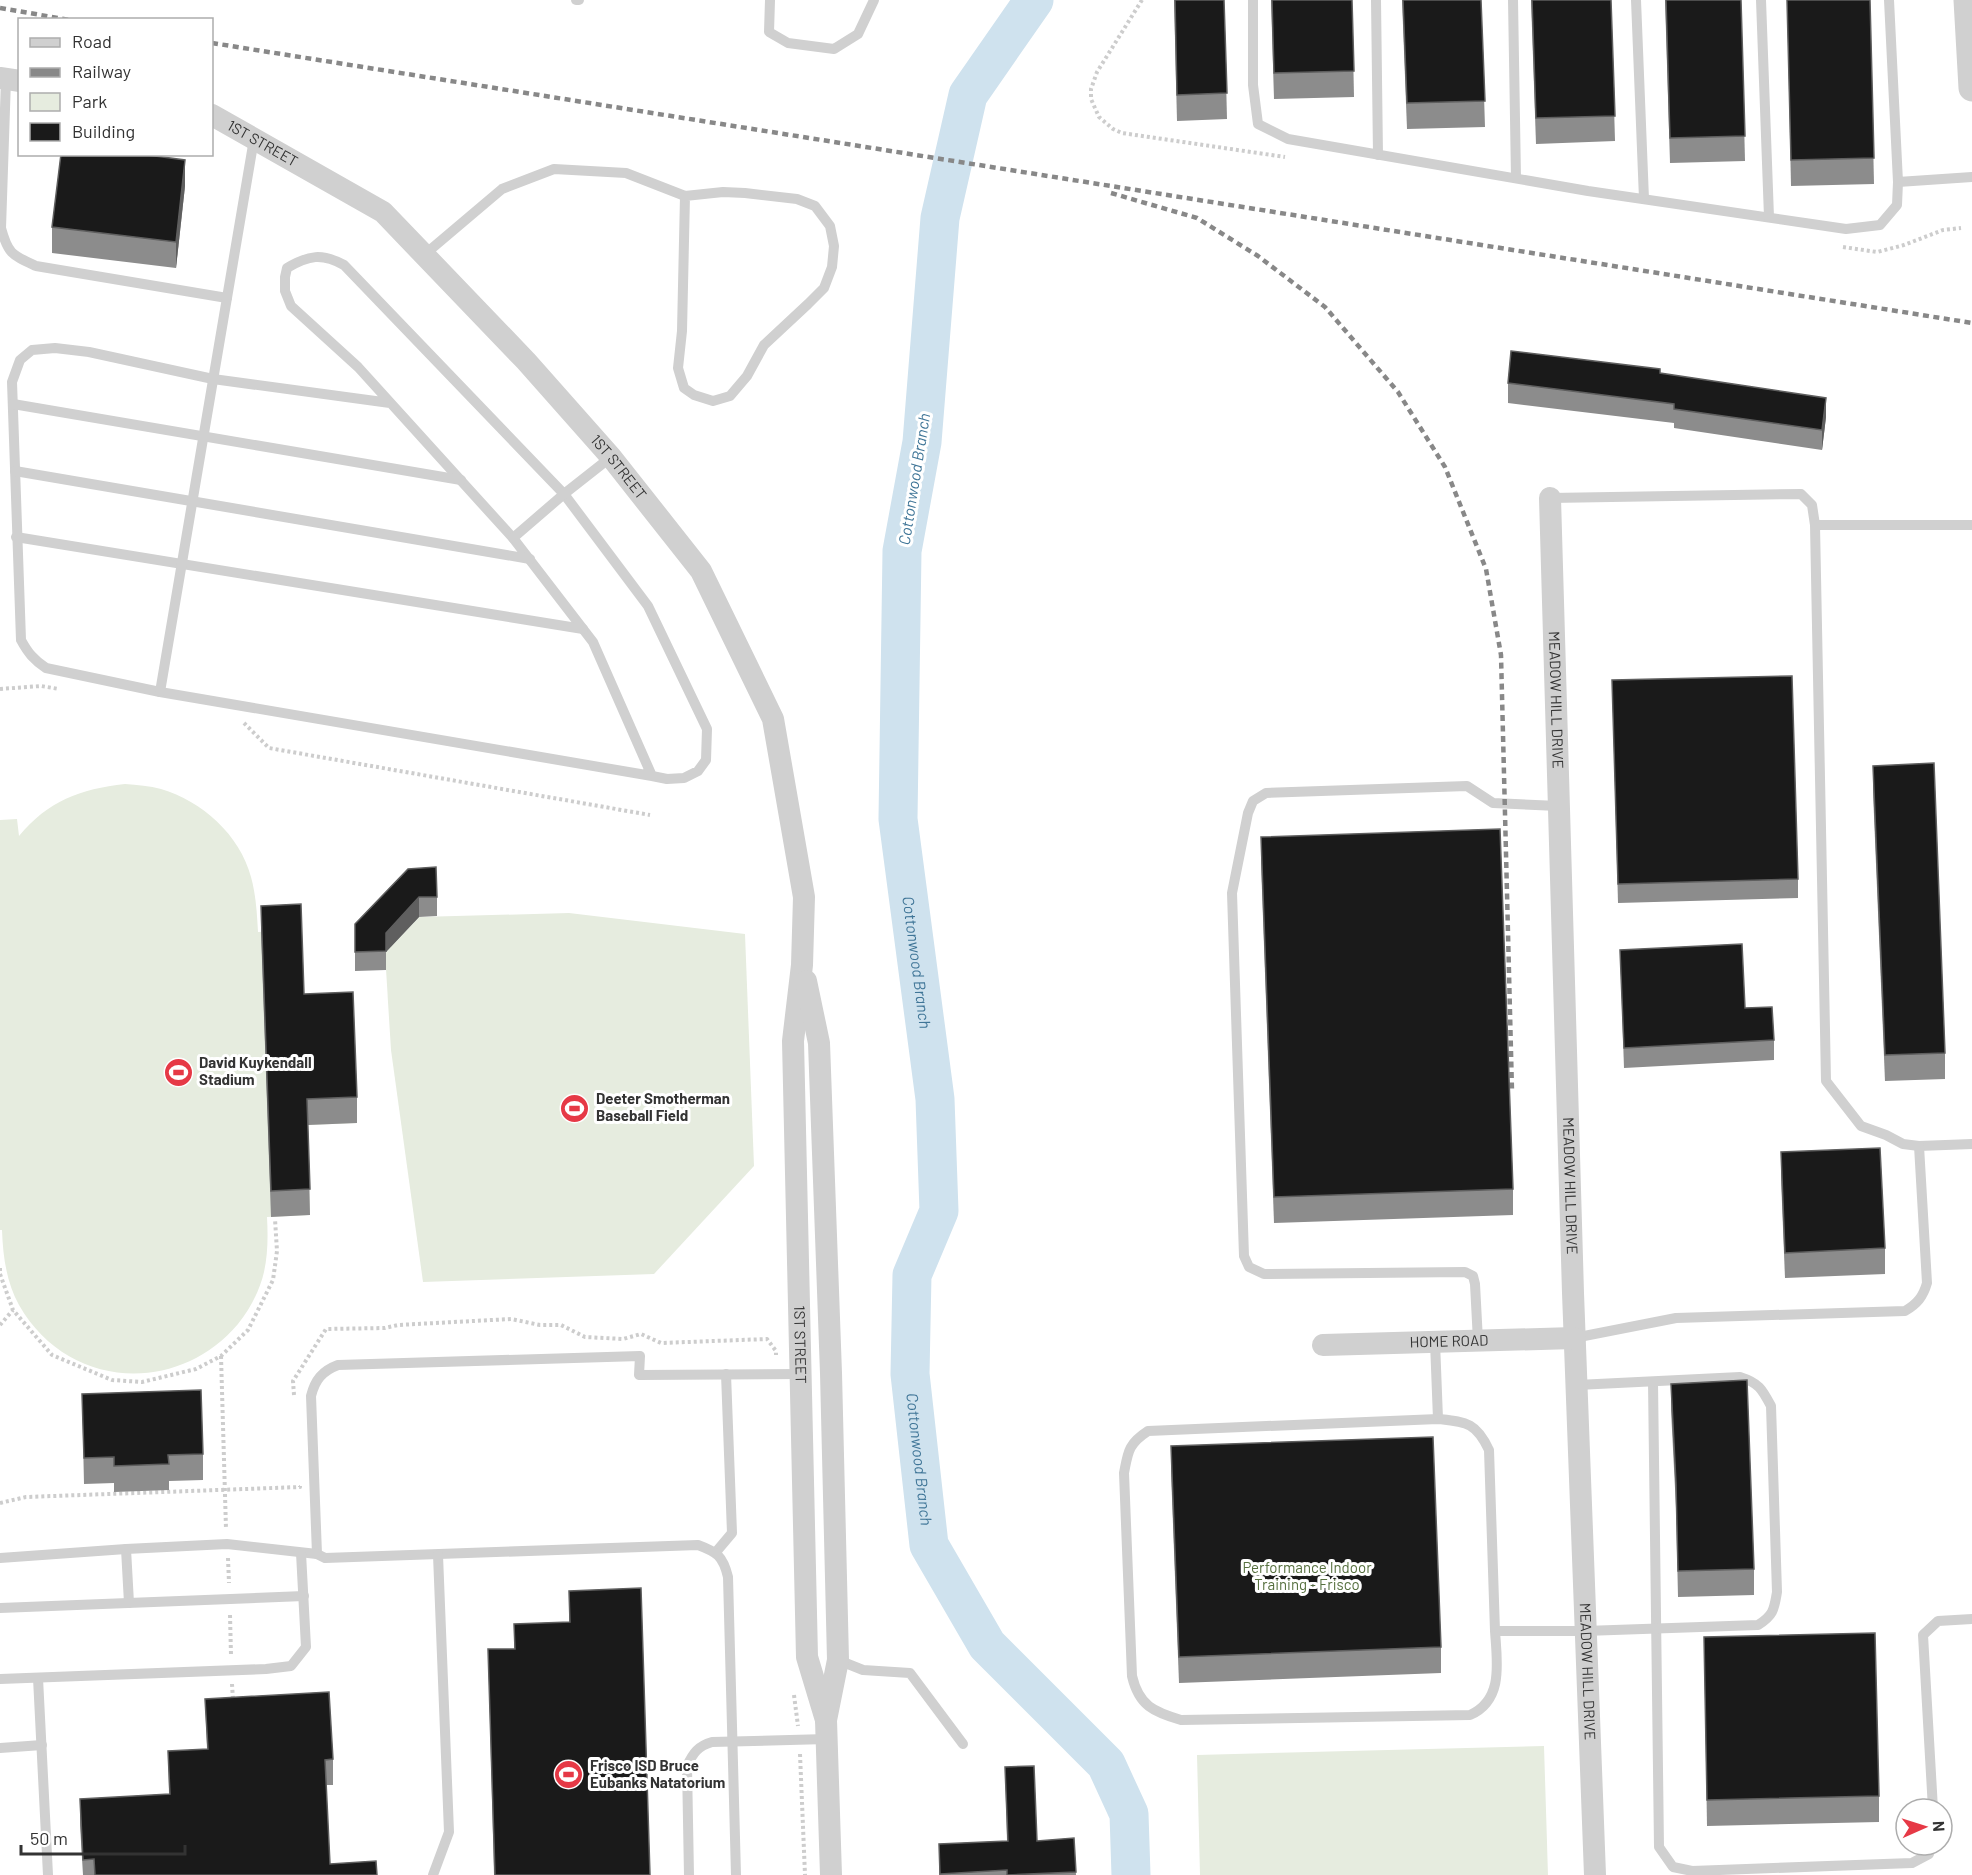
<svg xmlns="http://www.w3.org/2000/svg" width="1972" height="1875" font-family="Barlow,sans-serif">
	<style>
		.green { fill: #e6ecdf }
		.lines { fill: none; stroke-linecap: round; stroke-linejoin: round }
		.river { stroke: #cfe2ee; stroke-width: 39 }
		.path { stroke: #cdcdcd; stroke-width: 4; stroke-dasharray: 3 3; stroke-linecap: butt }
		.service { stroke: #d0d0d0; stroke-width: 10 }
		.minor { stroke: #d0d0d0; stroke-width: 22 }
		.tertiary { stroke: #d0d0d0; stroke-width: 27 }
		.rail { stroke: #888; stroke-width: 4.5; stroke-dasharray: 6 4.5; stroke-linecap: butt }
		.wall { fill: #8c8c8c }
		.shaded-wall { fill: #5f5f5f }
		.building { fill: #1a1a1a; stroke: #5f5f5f; stroke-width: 1.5 }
		.labels { text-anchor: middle; stroke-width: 6; stroke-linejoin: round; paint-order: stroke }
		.street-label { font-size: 15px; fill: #333; stroke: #fff }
		.poi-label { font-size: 15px; font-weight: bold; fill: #333; stroke: #fff; text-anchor: start }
		.park-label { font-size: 15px; fill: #56703f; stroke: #fff }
		.water-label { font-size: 16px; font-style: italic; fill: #3f7597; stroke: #fff }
	</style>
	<rect width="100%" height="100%" fill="#fff"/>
	<g class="green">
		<path d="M125 784C137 785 150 786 161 789 202 801 240 835 251 877 256 895 257 914 258 932L301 930 304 1020 357 1123 307 1125 310 1215 267 1217C268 1235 268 1254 264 1272 260 1290 250 1309 238 1324 176 1397 66 1388 19 1305 6 1281 3 1256 2 1230H0V820L17 819 19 836C48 801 80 789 125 784Z"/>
		<path d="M569 913 745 934 754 1166 654 1274 423 1282 391 1050 385 953 419 917Z"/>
		<path d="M1544 1746 1548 1875H1200L1197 1755Z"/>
	</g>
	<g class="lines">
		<path class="river" id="s1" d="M1034 0 968 95 940 218 922 442 902 551 898 819 935 1099 939 1211 912 1275 910 1374 929 1545 987 1645 1106 1764 1129 1814 1131 1875"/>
		<g class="path">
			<path d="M1142 0 1097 72 1091 89V99L1099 117 1113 129 1122 133 1285 157"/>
			<path d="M1843 247 1877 252 1904 245 1943 230 1961 228"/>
			<path d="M0 689 41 686 59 689"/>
			<path d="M244 723 269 748 650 815"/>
			<path d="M0 1268V1274L13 1310 52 1355 112 1380 142 1382 196 1369 221 1356 248 1330 273 1280 277 1251 275 1219"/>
			<path d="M0 1325 13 1310"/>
			<path d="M221 1356 226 1529"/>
			<path d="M294 1395 293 1381 326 1329 385 1328 398 1325 511 1319 540 1325H561L585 1337 623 1339 641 1334 661 1343 767 1339 776 1351V1355"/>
			<path d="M0 1503 26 1497 300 1487V1486"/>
			<path d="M228 1558 229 1583"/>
			<path d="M230 1615 231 1655"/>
			<path d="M232 1684 233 1700"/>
			<path d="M794 1695 798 1726"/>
			<path d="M800 1754 805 1875"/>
		</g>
		<g class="service">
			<path d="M576 0H579"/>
			<path d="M770 0 769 32 788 43 834 49 858 34 874 0"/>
			<path d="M1253 0V85L1258 124 1288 139 1588 191 1846 229 1880 225 1897 205 1898 182"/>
			<path d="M1376 0 1378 155"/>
			<path d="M1513 0 1516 178"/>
			<path d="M1636 0 1644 199"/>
			<path d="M1761 0 1769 217"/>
			<path d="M1889 0 1898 182 1972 177"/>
			<path d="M6 79 1 228C8 254 12 255 36 266L227 298"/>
			<path d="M424 255 502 189 554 169 626 173 685 196 723 192 745 193 797 199 815 206 830 226 834 246 832 267 824 288 808 304 764 345 747 376 730 396 713 401 694 395 684 388 678 368 682 331 685 196"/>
			<path d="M390 403 213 379 89 352 55 348 32 350 20 360 12 382 21 640C28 653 34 660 46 668L160 692 652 776 667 779 684 778 698 771 706 760 707 729 648 606 564 494 344 265C322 253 309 255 287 268L285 277V291L291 306 358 367 513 538 593 642 652 776"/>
			<path d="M13 404 461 480"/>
			<path d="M15 471 530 559"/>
			<path d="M1550 498 1801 494 1812 505 1815 525H1972"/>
			<path d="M1815 525 1826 1081 1861 1126 1886 1135 1903 1144 1919 1146 1972 1144"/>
			<path d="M16 537 583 629"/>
			<path d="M513 538 564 494 611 457"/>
			<path d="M160 692 254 139"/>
			<path d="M1574 1338 1676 1318 1905 1311C1917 1304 1923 1297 1927 1283L1919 1146"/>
			<path d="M1478 1341 1475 1284 1473 1276 1465 1272 1264 1274 1249 1267 1244 1256 1232 893 1248 813 1253 801 1266 793 1467 786 1493 803 1558 806"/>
			<path d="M1435 1342 1438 1419"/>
			<path d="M1653 1382 1659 1847 1673 1867 1692 1871 1912 1863 1929 1854 1932 1845"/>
			<path d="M126 1549 129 1603"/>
			<path d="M716 1552 732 1533 726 1374"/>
			<path d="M317 1554 311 1396C315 1380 322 1371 338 1365L640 1356 639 1375 800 1374"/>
			<path d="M0 1558 126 1549 227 1544 317 1554 325 1558 698 1545C717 1552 723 1556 728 1577L736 1875"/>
			<path d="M0 1608 304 1596"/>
			<path d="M1495 1631 1489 1450C1476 1422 1466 1422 1438 1419L1148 1431C1128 1444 1128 1452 1124 1473L1132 1676C1139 1706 1154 1712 1181 1720L1470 1715C1504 1700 1497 1662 1495 1631H1585L1758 1625C1774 1615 1774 1609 1777 1592L1771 1406C1762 1389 1759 1383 1740 1377L1577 1385"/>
			<path d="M838 1660 863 1670 910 1673 963 1744"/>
			<path d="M38 1678 48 1875"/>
			<path d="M0 1679 266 1669 291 1666 306 1647 301 1553"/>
			<path d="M0 1748 42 1745"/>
			<path d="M1933 1809 1923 1635 1938 1621 1972 1619"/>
			<path d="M433 1875 449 1832 438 1555"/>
			<path d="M689 1875 687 1766C693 1753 698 1746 712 1742L827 1739"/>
		</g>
		<g class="minor">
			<path d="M0 78 20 81"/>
			<path id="s2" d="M212 115 383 212 526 361 611 457 701 571 773 719 804 897 802 965 793 1041 807 1657 826 1720"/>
			<path id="s3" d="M1550 498 1573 1293 1595 1875"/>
			<path d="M806 981 819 1043 831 1373 838 1660 826 1720 831 1875"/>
			<path id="s4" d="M1323 1345 1574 1338"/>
		</g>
		<path class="tertiary" d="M1967 0 1972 88"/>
		<g class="rail">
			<path d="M0 8 70 20"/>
			<path d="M212 43 1972 323"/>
			<path d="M1111 193 1197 218 1258 256 1325 307 1398 392 1445 467 1486 569 1501 655 1512 1091"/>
		</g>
	</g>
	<g class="wall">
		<path d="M1174 0H1224L1227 119 1177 121Z"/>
		<path d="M1271 0H1352L1354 97 1274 99Z"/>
		<path d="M1402 0H1481L1485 127 1407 129Z"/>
		<path d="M1531 0H1611L1615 141 1536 144Z"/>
		<path d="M1665 0H1741L1745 161 1670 163Z"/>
		<path d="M1787 0H1870L1874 184 1791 186Z"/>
		<path d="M185 186 176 268 52 253V227Z"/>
		<path d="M1660 374 1826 417 1822 450 1674 428V423L1508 403V383Z"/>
		<path d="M1612 680 1798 879V898L1618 903Z"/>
		<path d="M1873 766 1945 1053V1079L1885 1081 1873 792Z"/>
		<path d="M1261 837 1513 1189V1215L1274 1223 1261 863Z"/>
		<path d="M408 869 437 897V916L419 917 386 952V970L355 971V924Z"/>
		<path d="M261 906 304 994 357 1097V1123L308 1125 310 1215 271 1217 261 932Z"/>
		<path d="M1620 950 1745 1008 1774 1040V1060L1624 1068Z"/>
		<path d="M1781 1152 1885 1248V1274L1785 1278 1781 1178Z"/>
		<path d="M1671 1384 1754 1569V1595L1678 1597 1676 1508 1671 1410Z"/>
		<path d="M82 1394 203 1454V1480L169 1481V1490L114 1492V1483L84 1484Z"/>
		<path d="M1171 1446 1441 1647V1673L1179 1683 1171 1472Z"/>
		<path d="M569 1591 650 1875H494L488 1649H514V1624L569 1622Z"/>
		<path d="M1704 1637 1879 1796V1822L1707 1826Z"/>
		<path d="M205 1699 333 1759V1785H326L330 1864 377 1875H83L80 1825V1799L169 1794 168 1751 207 1749Z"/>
		<path d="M1005 1767 1037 1841 1074 1838 1076 1875H939V1844L1007 1841Z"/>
	</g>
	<g class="shaded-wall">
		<path d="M185 160V186L176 268V242Z"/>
		<path d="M1826 398V417L1822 450V430Z"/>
		<path d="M419 897V917L386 952V933Z"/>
	</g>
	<g class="building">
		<path d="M1175 0H1224L1227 93 1177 95Z"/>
		<path d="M1272 0H1352L1354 71 1274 73Z"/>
		<path d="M1403 0H1481L1485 101 1407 103Z"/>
		<path d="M1532 0H1611L1615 116 1536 118Z"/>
		<path d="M1666 0H1741L1745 136 1670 138Z"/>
		<path d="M1787 0H1870L1874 158 1791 160Z"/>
		<path d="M61 154H140L185 160 176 242 52 227Z"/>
		<path d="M1511 351 1660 369V373L1826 398 1822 430 1674 409V404L1508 383Z"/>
		<path d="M1792 676 1798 879 1618 884 1612 680Z"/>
		<path d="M1934 763 1945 1053 1885 1055 1873 766Z"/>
		<path d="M1500 829 1513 1189 1274 1197 1261 837Z"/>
		<path d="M436 867 437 897H419L386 933V951L355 952V924L408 869Z"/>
		<path d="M301 904 304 994 353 992 357 1097 307 1099 310 1189 271 1191 261 906Z"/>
		<path d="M1742 944 1745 1008 1772 1007 1774 1040 1624 1048 1620 950Z"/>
		<path d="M1880 1148 1885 1248 1785 1253 1781 1152Z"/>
		<path d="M1747 1380 1754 1569 1678 1571 1676 1483 1671 1384Z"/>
		<path d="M201 1390 203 1454 168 1455 169 1464 114 1466V1457L84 1458 82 1394Z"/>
		<path d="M1433 1437 1441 1647 1179 1657 1171 1446Z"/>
		<path d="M641 1588 650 1875H495L488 1649H515L514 1624 570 1622 569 1591Z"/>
		<path d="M1875 1633 1879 1796 1707 1800 1704 1637Z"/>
		<path d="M329 1692 333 1759 325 1760 330 1864 376 1861 377 1875H95L94 1859 83 1860 80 1799 170 1794 168 1751 208 1749 205 1699Z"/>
		<path d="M1034 1766 1037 1841 1074 1838 1076 1872 1007 1875V1870L940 1874 939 1844 1008 1841 1005 1767Z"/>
	</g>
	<defs>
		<symbol id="stadium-disc" viewBox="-11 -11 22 22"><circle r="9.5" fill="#e63946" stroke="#fff"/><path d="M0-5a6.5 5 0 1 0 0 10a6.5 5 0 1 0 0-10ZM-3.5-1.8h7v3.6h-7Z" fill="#fff"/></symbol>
	</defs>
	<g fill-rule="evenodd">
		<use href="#stadium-disc" x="162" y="1056" width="33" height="33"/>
		<use href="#stadium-disc" x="558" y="1092" width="33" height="33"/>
		<use href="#stadium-disc" x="552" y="1758" width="33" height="33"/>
	</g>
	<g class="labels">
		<g class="street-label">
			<text dy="5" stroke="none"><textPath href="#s2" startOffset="58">1ST STREET</textPath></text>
			<text dy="5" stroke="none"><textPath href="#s2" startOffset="544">1ST STREET</textPath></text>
			<text dy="5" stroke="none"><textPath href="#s3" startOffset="202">MEADOW HILL DRIVE</textPath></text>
			<text dy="5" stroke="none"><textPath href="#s3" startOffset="688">MEADOW HILL DRIVE</textPath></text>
			<text dy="5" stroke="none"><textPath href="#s4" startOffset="126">HOME ROAD</textPath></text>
			<text dy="5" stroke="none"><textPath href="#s2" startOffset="1470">1ST STREET</textPath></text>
			<text dy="5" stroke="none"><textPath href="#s3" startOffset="1174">MEADOW HILL DRIVE</textPath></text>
		</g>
		<g class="poi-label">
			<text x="199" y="1068">David Kuykendall<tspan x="199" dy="17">Stadium</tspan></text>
			<text x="596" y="1104">Deeter Smotherman<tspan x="596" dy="17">Baseball Field</tspan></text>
			<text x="590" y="1771">Frisco ISD Bruce<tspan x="590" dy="17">Eubanks Natatorium</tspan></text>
		</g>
		<g class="park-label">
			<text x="1307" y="1573">Performance Indoor<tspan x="1307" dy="17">Training - Frisco</tspan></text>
		</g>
		<g class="water-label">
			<text transform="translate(914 479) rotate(-81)" y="6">Cottonwood Branch</text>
			<text dy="6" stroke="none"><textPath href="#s1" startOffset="990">Cottonwood Branch</textPath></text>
			<text dy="6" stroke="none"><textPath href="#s1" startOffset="1494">Cottonwood Branch</textPath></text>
		</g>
	</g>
	<rect x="18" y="18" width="195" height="138" fill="#ffffff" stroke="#adadad" stroke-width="1.5"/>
	<rect x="30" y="38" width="30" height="9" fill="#d0d0d0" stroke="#adadad" stroke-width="1.5"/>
	<text x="72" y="48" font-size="18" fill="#333333">Road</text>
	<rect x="30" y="68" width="30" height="9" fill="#888888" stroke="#adadad" stroke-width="1.5"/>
	<text x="72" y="78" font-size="18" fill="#333333">Railway</text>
	<rect x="30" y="93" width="30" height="18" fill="#e6ecdf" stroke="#adadad" stroke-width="1.5"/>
	<text x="72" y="108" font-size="18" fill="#333333">Park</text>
	<rect x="30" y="123" width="30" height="18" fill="#1a1a1a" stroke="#adadad" stroke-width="1.5"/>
	<text x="72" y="138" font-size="18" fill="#333333">Building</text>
	<g transform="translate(1924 1827) rotate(87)"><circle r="28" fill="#ffffff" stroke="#adadad" stroke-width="1.5"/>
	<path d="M0-4.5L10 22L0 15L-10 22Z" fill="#e63946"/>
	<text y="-9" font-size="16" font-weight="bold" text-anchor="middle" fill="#333333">N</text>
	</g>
	<path d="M21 1845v9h164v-9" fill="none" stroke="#333333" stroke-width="3"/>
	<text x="30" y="1845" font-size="18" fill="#333333" stroke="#ffffff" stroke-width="4.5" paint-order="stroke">50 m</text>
</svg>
